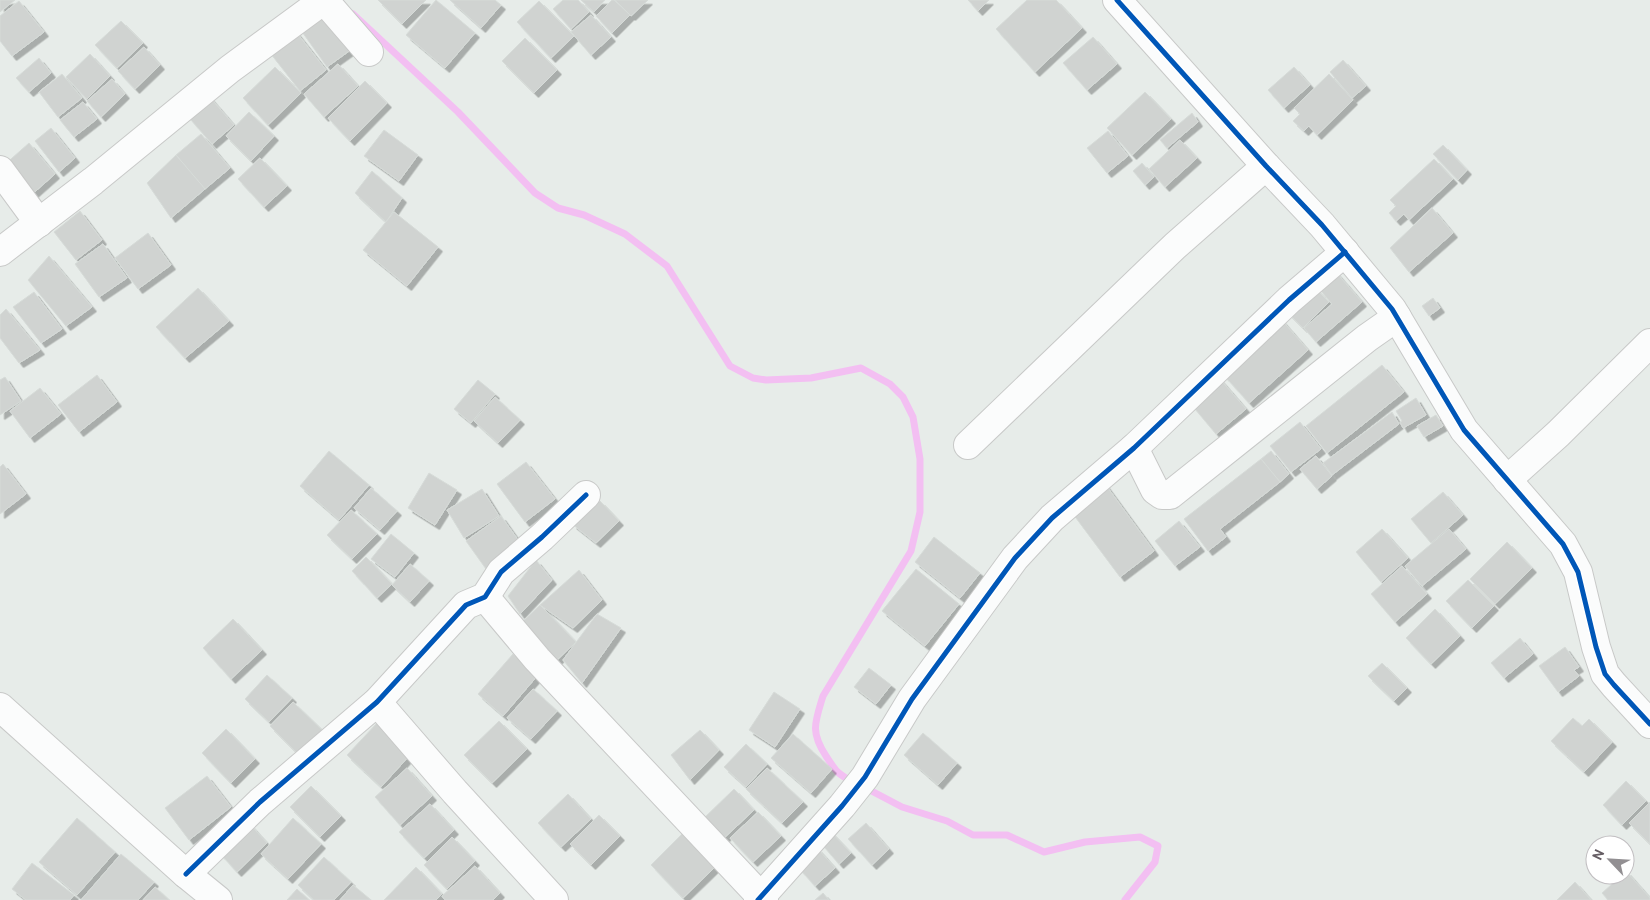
<svg xmlns="http://www.w3.org/2000/svg" width="1650" height="900" font-family="Overpass,sans-serif">
	<style>
		.lines { fill: none; stroke-linecap: round; stroke-linejoin: round }
		.stream { stroke: #f3bff2; stroke-width: 7 }
		.building { fill: #d0d3d1; stroke: #d6dbd8; filter: url(#shadow) }
		.minor-casing { stroke: #c8c9c8; stroke-width: 30 }
		.minor { stroke: #fbfcfc; stroke-width: 28 }
		.cycleway-casing { stroke: #fff; stroke-width: 8 }
		.cycleway { stroke: #0057b8; stroke-width: 5 }
	</style>
	<defs>
		<filter id="shadow"><feDropShadow dx="4.5" dy="4.5" stdDeviation="0" flood-color="#0004"/></filter>
	</defs>
	<rect width="100%" height="100%" fill="#e7ece9"/>
	<g class="lines">
		<g class="stream">
			<path d="M353 14 458 112 535 193 558 208 584 215 625 234 667 266 730 366 753 378 766 380 811 378 861 368 890 384 903 397 913 417 920 459V512L911 551 823 696C815 722 810 732 826 756 837 773 837 773 854 783"/>
			<path d="M864 787 902 807 947 821 973 835H1007L1044 852 1085 842 1140 837 1158 846 1155 862 1125 900"/>
		</g>
	</g>
	<g class="building">
		<path d="M0 0H15L0 12Z"/>
		<path d="M378 0H426L402 24Z"/>
		<path d="M436 0 475 33 445 68 406 35Z"/>
		<path d="M450 0H495L501 5 481 28Z"/>
		<path d="M563 0H578L589 12 571 29 553 9Z"/>
		<path d="M581 0H605L594 12Z"/>
		<path d="M612 0H614L630 15 612 33 596 16Z"/>
		<path d="M615 0H648L631 16Z"/>
		<path d="M968 0H989L978 11Z"/>
		<path d="M1027 0H1056L1082 28 1035 72 996 29Z"/>
		<path d="M19 1 44 32 12 56 0 41V16Z"/>
		<path d="M539 1 574 36 551 58 517 22Z"/>
		<path d="M325 11 352 49 327 67 300 29Z"/>
		<path d="M591 15 611 37 591 55 571 32Z"/>
		<path d="M121 21 143 43 117 68 95 45Z"/>
		<path d="M293 28 326 70 300 91 267 49Z"/>
		<path d="M1093 37 1117 64 1087 90 1063 63Z"/>
		<path d="M525 38 557 70 534 93 502 61Z"/>
		<path d="M144 47 160 65 135 89 118 71Z"/>
		<path d="M90 54 110 76 87 99 66 77Z"/>
		<path d="M39 58 51 73 29 92 16 78Z"/>
		<path d="M1343 60 1366 86 1352 98 1330 72Z"/>
		<path d="M338 64 358 86 324 117 304 94Z"/>
		<path d="M275 67 301 93 268 125 243 98Z"/>
		<path d="M1294 67 1310 85 1284 108 1268 90Z"/>
		<path d="M62 74 82 98 58 117 39 92Z"/>
		<path d="M1329 74 1353 100 1317 135 1309 126 1304 131 1293 121 1300 114 1294 108Z"/>
		<path d="M112 79 125 94 101 117 87 101Z"/>
		<path d="M365 81 387 103 350 141 328 118Z"/>
		<path d="M1145 92 1171 119 1132 155 1107 128Z"/>
		<path d="M207 94 234 125 212 144 185 113Z"/>
		<path d="M83 102 97 119 74 137 60 120Z"/>
		<path d="M249 112 274 136 251 161 226 136Z"/>
		<path d="M1192 113 1198 122 1167 148 1160 140Z"/>
		<path d="M51 128 75 158 59 172 35 141Z"/>
		<path d="M384 130 418 155 399 181 364 156Z"/>
		<path d="M1108 131 1128 156 1107 173 1087 148Z"/>
		<path d="M201 134 230 168 205 189 176 155Z"/>
		<path d="M1180 140 1197 158 1165 187 1149 169Z"/>
		<path d="M29 143 55 174 29 197 3 166Z"/>
		<path d="M1443 145 1467 170 1458 180 1433 154Z"/>
		<path d="M176 155 205 189 171 218 147 183Z"/>
		<path d="M260 158 287 186 264 207 238 179Z"/>
		<path d="M1434 159 1453 179 1409 220 1404 214 1396 221 1389 213 1396 206 1390 200Z"/>
		<path d="M1142 163 1154 177 1145 185 1133 171Z"/>
		<path d="M372 171 402 198 386 222 355 193Z"/>
		<path d="M1432 208 1453 233 1409 272 1390 248Z"/>
		<path d="M80 211 102 240 76 260 54 232Z"/>
		<path d="M394 212 438 247 407 286 363 250Z"/>
		<path d="M148 233 171 265 138 289 115 258Z"/>
		<path d="M103 244 127 278 99 297 75 264Z"/>
		<path d="M49 256 92 307 66 326 28 280Z"/>
		<path d="M1334 270 1362 302 1316 342 1304 328 1332 304 1316 285Z"/>
		<path d="M1312 285 1329 302 1303 328 1286 311Z"/>
		<path d="M198 288 229 321 185 358 156 327Z"/>
		<path d="M34 292 62 329 41 343 13 307Z"/>
		<path d="M1433 298 1440 308 1429 316 1422 306Z"/>
		<path d="M6 309 40 350 19 363 0 338V315Z"/>
		<path d="M1279 317 1308 350 1249 403 1220 371Z"/>
		<path d="M1382 365 1404 392 1327 453 1306 426Z"/>
		<path d="M97 375 117 402 79 432 58 405Z"/>
		<path d="M5 377 21 401 0 415V380Z"/>
		<path d="M1219 378 1246 409 1216 434 1190 403Z"/>
		<path d="M478 380 495 394 471 423 454 409Z"/>
		<path d="M40 388 61 414 30 438 10 411Z"/>
		<path d="M495 397 520 420 498 443 474 421Z"/>
		<path d="M1416 398 1426 415 1403 428 1400 422 1402 421 1396 411Z"/>
		<path d="M1392 412 1399 424 1332 475 1323 463Z"/>
		<path d="M1436 415 1443 426 1424 437 1417 426Z"/>
		<path d="M1300 422 1321 449 1291 472 1270 446Z"/>
		<path d="M329 451 369 485 339 520 300 486Z"/>
		<path d="M1271 451 1289 474 1280 482 1261 459Z"/>
		<path d="M1316 456 1332 476 1317 489 1300 469Z"/>
		<path d="M1261 459 1280 482 1220 529 1226 537 1208 551 1184 519Z"/>
		<path d="M526 462 555 499 525 522 497 484Z"/>
		<path d="M3 464 26 494 0 514V467Z"/>
		<path d="M429 473 457 490 435 525 408 508Z"/>
		<path d="M1105 484 1154 551 1120 577 1070 510Z"/>
		<path d="M371 488 397 511 380 530 354 508Z"/>
		<path d="M482 489 499 516 464 538 447 510Z"/>
		<path d="M1443 492 1463 515 1431 543 1411 519Z"/>
		<path d="M600 501 619 521 596 543 572 524Z"/>
		<path d="M351 510 377 534 352 559 327 535Z"/>
		<path d="M501 516 521 544 486 569 466 541Z"/>
		<path d="M1179 521 1200 547 1175 566 1155 541Z"/>
		<path d="M1382 529 1408 558 1381 582 1356 552Z"/>
		<path d="M1449 529 1466 549 1422 586 1405 566Z"/>
		<path d="M391 534 414 553 395 577 371 559Z"/>
		<path d="M934 537 980 573 960 598 915 562Z"/>
		<path d="M1507 542 1532 568 1495 604 1470 579Z"/>
		<path d="M366 557 392 584 377 598 352 571Z"/>
		<path d="M536 560 552 580 520 614 508 596Z"/>
		<path d="M410 564 429 581 410 602 392 585Z"/>
		<path d="M1402 566 1427 594 1395 622 1371 594Z"/>
		<path d="M916 569 959 604 925 646 882 611Z"/>
		<path d="M579 570 602 600 573 628 540 605Z"/>
		<path d="M1468 580 1494 606 1472 628 1446 601Z"/>
		<path d="M540 605 576 642 556 661 521 623Z"/>
		<path d="M1435 609 1460 636 1431 664 1406 638Z"/>
		<path d="M597 614 621 628 582 683 563 660Z"/>
		<path d="M233 619 262 650 231 679 203 648Z"/>
		<path d="M1520 638 1533 654 1504 678 1491 663Z"/>
		<path d="M1565 647 1579 667 1574 670 1579 676 1558 692 1539 666Z"/>
		<path d="M513 654 538 675 503 716 478 694Z"/>
		<path d="M1382 663 1407 688 1394 701 1368 676Z"/>
		<path d="M869 668 891 685 876 704 854 687Z"/>
		<path d="M267 675 292 698 269 722 245 699Z"/>
		<path d="M533 689 557 711 531 739 507 718Z"/>
		<path d="M774 692 800 709 775 747 749 730Z"/>
		<path d="M293 702 323 731 299 755 270 726Z"/>
		<path d="M1573 718 1582 726 1589 719 1612 742 1584 772 1551 741Z"/>
		<path d="M499 721 527 749 492 783 464 755Z"/>
		<path d="M377 723 410 755 381 787 347 755Z"/>
		<path d="M226 729 255 759 231 783 202 753Z"/>
		<path d="M700 730 719 750 690 780 671 755Z"/>
		<path d="M923 733 957 763 938 785 904 755Z"/>
		<path d="M793 734 832 769 811 793 771 758Z"/>
		<path d="M746 744 767 764 746 787 724 767Z"/>
		<path d="M407 768 432 796 400 825 375 797Z"/>
		<path d="M767 768 803 802 782 823 746 789Z"/>
		<path d="M207 776 231 807 189 840 165 808Z"/>
		<path d="M1626 781 1646 801 1622 825 1603 805Z"/>
		<path d="M311 786 341 816 320 837 290 807Z"/>
		<path d="M734 789 754 810 722 840 703 819Z"/>
		<path d="M568 794 591 819 561 847 538 823Z"/>
		<path d="M1650 802V844L1629 823Z"/>
		<path d="M430 804 454 830 424 858 399 832Z"/>
		<path d="M758 812 781 836 753 862 730 838Z"/>
		<path d="M599 815 620 836 591 865 570 844Z"/>
		<path d="M77 818 115 852 77 895 39 862Z"/>
		<path d="M293 818 321 844 288 879 261 854Z"/>
		<path d="M245 819 267 843 237 872 214 847Z"/>
		<path d="M866 823 889 849 872 865 848 839Z"/>
		<path d="M830 831 851 853 839 864 819 841Z"/>
		<path d="M682 834 714 868 683 898 651 865Z"/>
		<path d="M452 837 475 861 447 889 424 865Z"/>
		<path d="M817 848 835 868 815 886 797 866Z"/>
		<path d="M121 854 154 882 138 900H81Z"/>
		<path d="M324 857 351 882 334 900H314L298 885Z"/>
		<path d="M32 863 74 895 70 900H26L12 889Z"/>
		<path d="M475 866 500 893 493 900H445L442 896Z"/>
		<path d="M416 867 442 894 436 900H384Z"/>
		<path d="M1626 871 1650 898V900H1608L1602 893 1622 875H1625Z"/>
		<path d="M1575 882 1591 900H1557Z"/>
		<path d="M353 885 371 900H340Z"/>
		<path d="M155 887 169 900H143Z"/>
		<path d="M297 889 309 900H287Z"/>
		<path d="M823 893 829 900H815Z"/>
	</g>
	<g class="lines">
		<defs>
			<g id="minor">
				<path d="M324 0 369 52"/>
				<path d="M1117 0 1266 166 1322 225 1392 309 1464 430 1563 544 1578 572 1596 647 1605 674 1614 685 1650 724"/>
				<path d="M0 170 39 223"/>
				<path d="M0 252 93 181 230 69 324 0"/>
				<path d="M968 445 1175 246 1266 166"/>
				<path d="M1134 448 1155 490 1162 495H1170L1367 338 1397 317"/>
				<path d="M1507 480 1558 434 1650 343"/>
				<path d="M485 597 537 659 764 900"/>
				<path d="M377 702 455 792 554 900"/>
				<path d="M0 707 186 874 218 900"/>
				<path d="M186 874 260 802 377 702 466 605 485 597 501 572 542 537 586 495"/>
				<path d="M758 900 842 806 865 777 912 699 1015 558 1052 518 1134 448 1289 300 1345 252"/>
			</g>
		</defs>
		<use href="#minor" class="minor-casing"/>
		<use href="#minor" class="minor"/>
		<defs>
			<g id="cycleway">
				<path d="M1117 0 1266 166 1322 225 1392 309 1464 430 1563 544 1578 572 1596 647 1605 674 1614 685 1650 724"/>
				<path d="M186 874 260 802 377 702 466 605 485 597 501 572 542 537 586 495"/>
				<path d="M758 900 842 806 865 777 912 699 1015 558 1052 518 1134 448 1289 300 1345 252"/>
			</g>
		</defs>
		<use href="#cycleway" class="cycleway-casing"/>
		<use href="#cycleway" class="cycleway"/>
	</g>
	<g transform="translate(1610 860) rotate(295)"><circle r="24" fill="#ffffff" stroke="#c1bec1"/>
	<path d="M0-4L9 19L0 12L-9 19Z" fill="#928f92"/>
	<text y="-8" font-size="14" font-weight="bold" text-anchor="middle" fill="#655d63">N</text>
	</g>
</svg>
